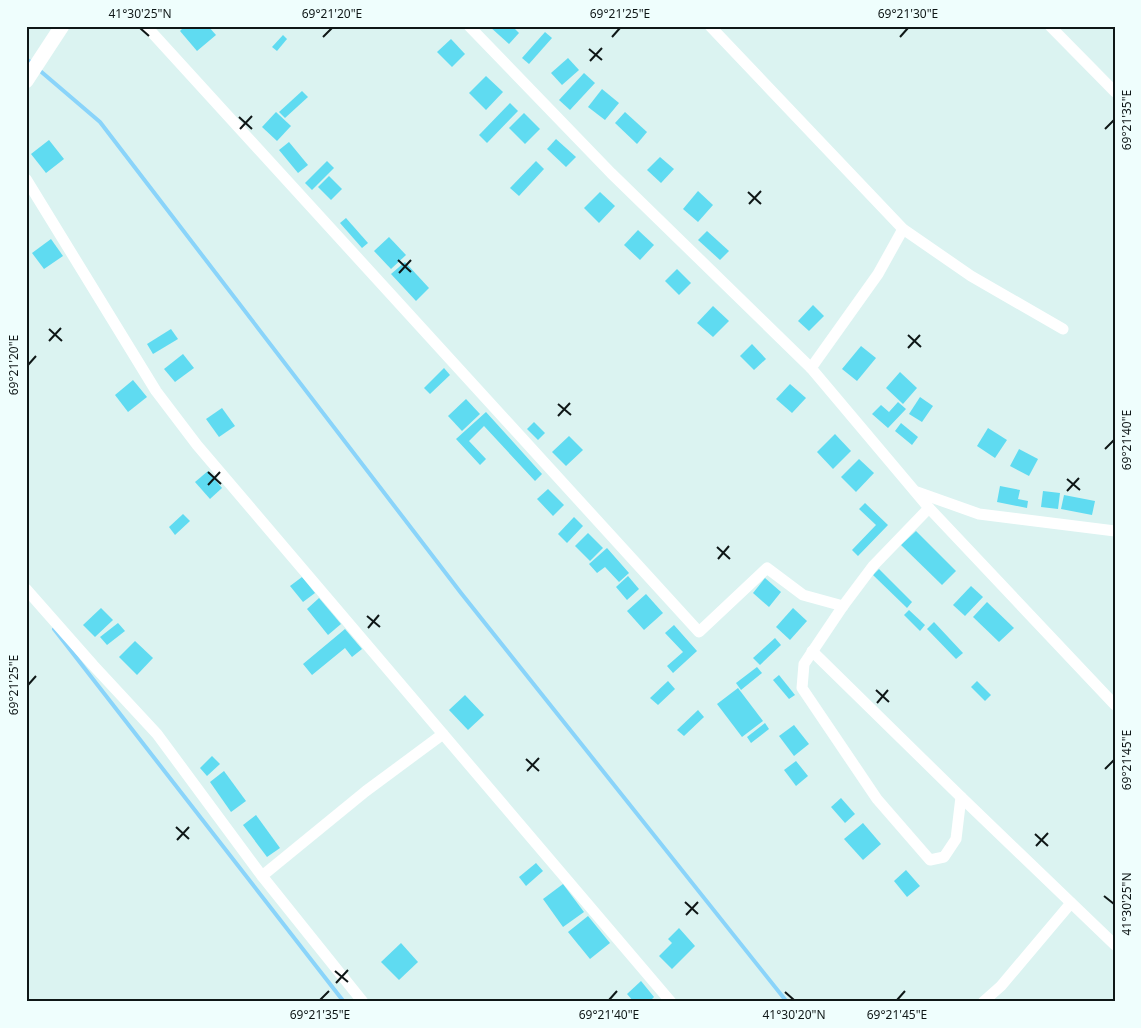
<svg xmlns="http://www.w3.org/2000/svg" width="1141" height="1028" font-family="'Noto Sans',sans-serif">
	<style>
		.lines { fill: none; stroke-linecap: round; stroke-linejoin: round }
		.stream { stroke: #8ad4fa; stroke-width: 4 }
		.building { fill: #5fdbf1 }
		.street { stroke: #fff; stroke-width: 11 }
		.secondary { stroke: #fff; stroke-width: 15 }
		.ticks { fill: none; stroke: #0f1717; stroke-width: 2 }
		.neatline { fill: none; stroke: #0f1717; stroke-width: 2 }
		.ticks-label { font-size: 12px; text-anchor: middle; fill: #0f1717 }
	</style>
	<rect width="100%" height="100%" fill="#dbf3f1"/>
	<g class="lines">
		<g class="stream">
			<path d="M26 59 33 64"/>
			<path d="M38 69 100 122 461 593 787 1002"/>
			<path d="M54 629 344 1002"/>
		</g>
	</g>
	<g class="building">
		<path d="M185 26H208L216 35 197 51 180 31Z"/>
		<path d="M489 26H512L519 33 509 44Z"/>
		<path d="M545 32 552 38 529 64 522 58Z"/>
		<path d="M283 35 287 39 277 51 272 47Z"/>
		<path d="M451 39 465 54 452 67 437 52Z"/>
		<path d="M568 58 579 70 562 85 551 73Z"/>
		<path d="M584 73 595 83 570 110 559 100Z"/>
		<path d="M486 76 503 92 486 110 469 93Z"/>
		<path d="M602 89 619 103 605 120 588 107Z"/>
		<path d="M302 91 308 97 285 118 279 112Z"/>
		<path d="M510 103 518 111 487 143 479 135Z"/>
		<path d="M276 112 291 126 277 141 262 127Z"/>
		<path d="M625 112 647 132 637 144 615 123Z"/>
		<path d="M524 113 540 129 525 144 509 128Z"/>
		<path d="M556 139 576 157 566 167 547 149Z"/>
		<path d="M49 140 64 159 46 173 31 154Z"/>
		<path d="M289 142 308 165 298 173 279 150Z"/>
		<path d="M660 157 674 169 661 183 647 170Z"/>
		<path d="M327 161 334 168 312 190 305 183Z"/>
		<path d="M536 161 544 169 519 196 510 188Z"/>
		<path d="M329 176 342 189 331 200 318 187Z"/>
		<path d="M698 191 713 205 698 222 683 209Z"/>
		<path d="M600 192 615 206 599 223 584 208Z"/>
		<path d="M346 218 368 243 362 248 340 223Z"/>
		<path d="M638 230 654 245 640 260 624 245Z"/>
		<path d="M707 231 729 251 720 260 698 240Z"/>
		<path d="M389 237 406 255 391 269 374 251Z"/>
		<path d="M51 239 63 256 44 269 32 253Z"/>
		<path d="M405 262 429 288 416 301 391 274Z"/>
		<path d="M677 269 691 283 679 295 665 281Z"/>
		<path d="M813 305 824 316 809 331 798 321Z"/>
		<path d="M713 306 729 321 713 337 697 323Z"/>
		<path d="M171 329 178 339 153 354 147 344Z"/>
		<path d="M752 344 766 359 754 370 740 356Z"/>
		<path d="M861 346 876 358 857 381 842 369Z"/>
		<path d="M183 354 194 368 175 382 164 369Z"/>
		<path d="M444 368 450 375 430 394 424 388Z"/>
		<path d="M900 372 917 388 903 404 886 388Z"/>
		<path d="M133 380 147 397 128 412 115 395Z"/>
		<path d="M790 384 806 398 792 413 776 399Z"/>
		<path d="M920 397 933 406 922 422 909 414Z"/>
		<path d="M466 399 480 414 462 431 448 416Z"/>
		<path d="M898 402 906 409 888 428 872 414 881 405 889 412Z"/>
		<path d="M222 408 235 426 219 437 206 419Z"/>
		<path d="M486 412 542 474 535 481 484 426 469 441 486 459 480 465 456 439Z"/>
		<path d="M534 422 545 433 538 440 527 429Z"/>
		<path d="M901 423 918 437 912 445 895 431Z"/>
		<path d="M988 428 1007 440 995 458 977 446Z"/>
		<path d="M835 434 851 451 833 469 817 452Z"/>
		<path d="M569 436 583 450 566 466 552 452Z"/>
		<path d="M1019 449 1038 459 1029 476 1010 466Z"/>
		<path d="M859 459 874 473 856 492 841 477Z"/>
		<path d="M208 471 222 488 210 499 195 482Z"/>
		<path d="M1000 486 1020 490 1018 499 1028 501 1027 508 997 502Z"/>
		<path d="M548 489 564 505 553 516 537 499Z"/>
		<path d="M1043 491 1060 493 1058 509 1041 507Z"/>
		<path d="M1064 495 1095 501 1092 515 1061 509Z"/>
		<path d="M865 503 888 525 858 556 852 550 876 525 859 509Z"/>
		<path d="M183 514 190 521 175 535 169 527Z"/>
		<path d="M574 517 583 526 567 543 558 534Z"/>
		<path d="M916 531 956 571 942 585 901 545Z"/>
		<path d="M588 533 603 548 590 561 575 546Z"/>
		<path d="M607 548 629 573 619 582 605 567 597 573 589 564Z"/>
		<path d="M879 569 912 602 907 608 873 575Z"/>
		<path d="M628 576 639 589 627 600 616 587Z"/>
		<path d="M302 577 315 593 303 602 290 586Z"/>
		<path d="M765 578 781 592 769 607 753 593Z"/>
		<path d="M971 586 983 597 965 616 953 605Z"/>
		<path d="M646 594 663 613 644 630 627 611Z"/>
		<path d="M319 598 341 624 328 635 307 609Z"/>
		<path d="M987 602 1014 628 999 642 973 617Z"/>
		<path d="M101 608 113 620 95 637 83 625Z"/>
		<path d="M793 608 807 621 790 640 776 627Z"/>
		<path d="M909 610 925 625 920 631 904 615Z"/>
		<path d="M934 622 963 653 956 659 927 629Z"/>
		<path d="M118 623 125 631 107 645 100 637Z"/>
		<path d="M674 625 697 651 673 673 667 666 683 652 665 633Z"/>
		<path d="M345 629 362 649 352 657 345 648 312 675 303 664Z"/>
		<path d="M775 638 781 645 760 665 753 658Z"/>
		<path d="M135 641 153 658 137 675 119 657Z"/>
		<path d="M757 667 762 673 741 690 736 683Z"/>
		<path d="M779 675 795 695 789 699 773 680Z"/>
		<path d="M668 681 675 689 658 705 650 698Z"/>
		<path d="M977 681 991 695 985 701 971 687Z"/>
		<path d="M738 688 763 721 742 737 717 704Z"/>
		<path d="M465 695 484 715 468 730 449 710Z"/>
		<path d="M698 710 704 717 684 736 677 730Z"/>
		<path d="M765 723 769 729 751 743 747 737Z"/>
		<path d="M794 725 809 744 794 756 779 736Z"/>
		<path d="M212 756 220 764 207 776 200 768Z"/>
		<path d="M796 761 808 776 796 786 784 770Z"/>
		<path d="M224 771 246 801 231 812 210 782Z"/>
		<path d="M841 798 855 814 845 823 831 807Z"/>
		<path d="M256 815 280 848 267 857 243 825Z"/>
		<path d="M863 823 881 844 863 860 844 839Z"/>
		<path d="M536 863 543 871 526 886 519 877Z"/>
		<path d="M906 870 920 886 907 897 894 881Z"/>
		<path d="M563 884 584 912 563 927 543 899Z"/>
		<path d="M588 916 610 943 590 959 568 932Z"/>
		<path d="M679 928 695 946 672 969 659 956 672 943 668 939Z"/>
		<path d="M401 943 418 962 399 980 381 962Z"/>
		<path d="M641 981 654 997 649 1002H634L627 994Z"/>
	</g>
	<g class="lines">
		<g class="street">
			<path d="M146 26 699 632 767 568 803 595 843 606"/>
			<path d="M469 26 611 173 811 368 929 508 1115 705"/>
			<path d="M710 26 903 229 971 276 1063 329"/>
			<path d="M1050 26 1115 92"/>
			<path d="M26 179 156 391 197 445 671 1002"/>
			<path d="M811 368 878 274 903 229"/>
			<path d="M917 492 979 514 1115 531"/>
			<path d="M929 508 873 566 843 606 804 664 802 688 877 799 930 860 944 857 956 839 961 797"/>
			<path d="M26 589 93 665 157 734 262 876 363 1002"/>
			<path d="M812 651 961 797 1115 945"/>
			<path d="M262 876 366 791 443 734"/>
			<path d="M983 1002 1001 986 1071 903"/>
		</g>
		<path class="secondary" d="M26 81 62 26"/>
	</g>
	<path class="ticks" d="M140 28 149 36M323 37 332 28M612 37 620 28M900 37 908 28M589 49 602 60M590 61 602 48M239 117 252 129M240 129 252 116M1105 129 1114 120M748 192 761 204M749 204 761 191M398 260 411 272M399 273 411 260M49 329 62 341M908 335 921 347M49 341 61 328M908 348 920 335M28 365 36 356M558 404 571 415M558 416 570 403M1105 449 1114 440M208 472 221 484M1067 479 1080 490M208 485 220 472M1067 491 1079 478M717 547 730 559M718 559 729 546M367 616 380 627M368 628 379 615M28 685 36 676M876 690 889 702M877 703 888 690M526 759 539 771M1105 769 1114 760M527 771 539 758M176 827 189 839M1035 834 1048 846M177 840 189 827M1036 846 1048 833M1104 896 1114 904M685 902 698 914M686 915 698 902M335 971 348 982M336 983 348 970M785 992 794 1000M320 1000 329 991M609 1000 617 991M897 1000 905 991"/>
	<rect width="1141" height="1028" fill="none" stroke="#effefd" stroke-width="55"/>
	<rect x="28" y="28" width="1086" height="972" class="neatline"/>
	<g class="ticks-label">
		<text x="140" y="18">41°30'25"N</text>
		<text x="332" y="18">69°21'20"E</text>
		<text x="620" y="18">69°21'25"E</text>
		<text x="908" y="18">69°21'30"E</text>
		<text transform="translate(1127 120) rotate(-90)" y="4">69°21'35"E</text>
		<text transform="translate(14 365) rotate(-90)" y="4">69°21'20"E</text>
		<text transform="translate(1127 440) rotate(-90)" y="4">69°21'40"E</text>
		<text transform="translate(14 685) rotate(-90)" y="4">69°21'25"E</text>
		<text transform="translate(1127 760) rotate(-90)" y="4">69°21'45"E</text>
		<text transform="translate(1127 904) rotate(-90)" y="4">41°30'25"N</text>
		<text x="320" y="1019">69°21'35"E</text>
		<text x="609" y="1019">69°21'40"E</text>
		<text x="794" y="1019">41°30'20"N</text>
		<text x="897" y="1019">69°21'45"E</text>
	</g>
</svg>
